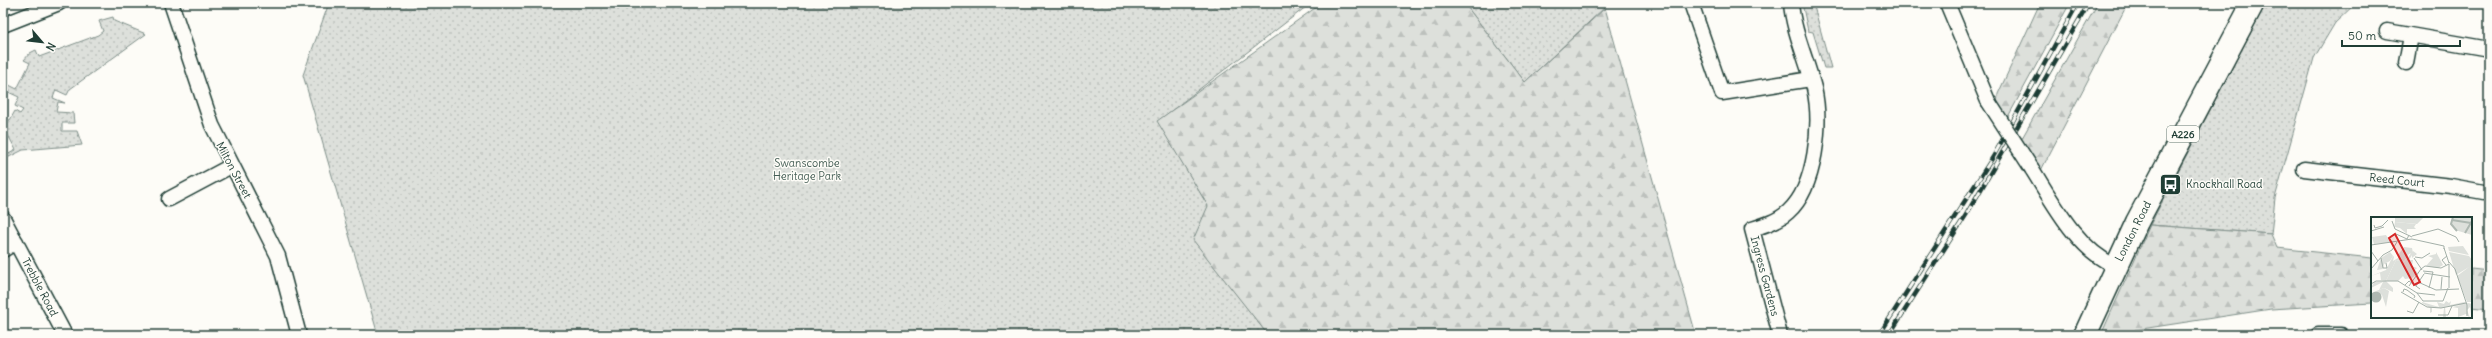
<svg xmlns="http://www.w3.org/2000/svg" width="2492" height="338" font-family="Delius,sans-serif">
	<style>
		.green { fill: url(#green-dots); stroke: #7e8e88 }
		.forest { fill: url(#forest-firs); stroke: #7e8e88 }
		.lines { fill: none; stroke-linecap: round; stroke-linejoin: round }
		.street-casing { stroke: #1f3d34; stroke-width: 17 }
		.primary-casing { stroke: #1f3d34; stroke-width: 25 }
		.street { stroke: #fdfcf7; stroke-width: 14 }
		.primary { stroke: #fdfcf7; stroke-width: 22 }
		.rail-casing { stroke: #1f3d34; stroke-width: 4.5 }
		.rail { stroke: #fdfcf7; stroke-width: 3; stroke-dasharray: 9; stroke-linecap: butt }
		.street-bridge-casing { stroke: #1f3d34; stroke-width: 17; stroke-linecap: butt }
		.street-bridge { stroke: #fdfcf7; stroke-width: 14 }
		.labels { text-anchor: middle; stroke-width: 3; stroke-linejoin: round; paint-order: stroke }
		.shield { fill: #fdfcf7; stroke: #62766e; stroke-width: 1 }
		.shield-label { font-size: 10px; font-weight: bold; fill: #1f3d34 }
		.park-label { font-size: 11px; fill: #455e55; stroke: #fdfcf7 }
		.street-label { font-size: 11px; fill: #1f3d34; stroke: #fdfcf7 }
		.poi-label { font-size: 11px; fill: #1f3d34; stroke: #fdfcf7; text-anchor: start }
		.inset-river { fill: none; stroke: #aeb8b1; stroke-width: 2 }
		.inset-road { fill: none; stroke: #a4b0a9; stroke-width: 1 }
		.view { fill: #d62828; fill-opacity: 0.15; stroke: #d62828; stroke-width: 2 }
		.inset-edge { fill: none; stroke: #1f3d34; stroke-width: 2 }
	</style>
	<defs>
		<pattern id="green-dots" width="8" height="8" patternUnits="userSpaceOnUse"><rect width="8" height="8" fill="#dde0db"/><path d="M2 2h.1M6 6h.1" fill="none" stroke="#bdc1bd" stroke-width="1.8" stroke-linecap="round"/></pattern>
		<pattern id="forest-firs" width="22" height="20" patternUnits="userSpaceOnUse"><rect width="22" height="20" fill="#dde0db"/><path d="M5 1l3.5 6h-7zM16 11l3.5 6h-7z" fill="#bdc1bd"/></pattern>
	</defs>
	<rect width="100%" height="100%" fill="#fdfcf7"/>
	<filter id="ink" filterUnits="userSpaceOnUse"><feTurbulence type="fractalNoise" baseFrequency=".025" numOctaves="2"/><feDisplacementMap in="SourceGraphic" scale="8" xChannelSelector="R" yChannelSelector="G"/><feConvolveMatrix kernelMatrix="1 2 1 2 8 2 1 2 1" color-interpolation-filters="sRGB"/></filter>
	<g filter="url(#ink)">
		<g class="green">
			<path d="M329 3H1311L1158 121 1208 206 1211 261 1268 335H378L303 75Z"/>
			<path d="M1464 3H1602L1604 8 1525 82Z"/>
			<path d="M1802 3H1813L1831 68H1824L1813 32 1808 31Z"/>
			<path d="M2266 3H2356L2335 23 2314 58 2275 198 2271 234 2150 225Z"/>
			<path d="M113 17 114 21 146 34 70 89 67 95 56 90 53 98 65 103 58 102 56 112 73 113 74 123H62V131H77L82 145 23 150 3 160V157L16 150 3 126 7 123 3 120H10L15 111 20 114 23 110 15 106 19 97 4 90 5 87 3 82 17 89 30 63 24 60 30 53 36 50 39 57 98 35 103 31 99 21Z"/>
		</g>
		<g class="forest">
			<path d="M1322 3H1464L1525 82 1605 8 1696 335H1268L1193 240 1208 206 1157 121Z"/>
			<path d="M2040 3H2070L2003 126 1996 114 1998 94Z"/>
			<path d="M2098 3H2128L2037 178 2017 147Z"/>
			<path d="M2150 225 2271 234 2277 248 2372 258V303L2271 309 2135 330 2148 332 2136 335H2101Z"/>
			<path d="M2471 269 2489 271V309L2471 307Z"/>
		</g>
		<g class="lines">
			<defs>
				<g id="street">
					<path d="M171 3 212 125 278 256 299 335"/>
					<path d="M1691 3 1722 93 1811 79"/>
					<path d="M1947 3 1988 101"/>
					<path d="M3 25 59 3"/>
					<path d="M2387 31 2489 49"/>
					<path d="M2406 63 2411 36"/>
					<path d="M2032 169C2054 204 2077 249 2115 266"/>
					<path d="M2304 169 2451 186 2489 193"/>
					<path d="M169 199 231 166"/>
					<path d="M3 218 65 335"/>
					<path d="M3 250 16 242"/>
					<path d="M1780 335 1752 229C1765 225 1778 221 1788 212 1816 187 1822 123 1814 88 1807 60 1793 31 1791 3"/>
					<path d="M2318 335H2341"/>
				</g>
				<path id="primary" d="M2085 335 2137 222 2253 3"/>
			</defs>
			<use href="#street" class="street-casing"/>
			<use href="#primary" class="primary-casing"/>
			<use href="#street" class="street"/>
			<use href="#primary" class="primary"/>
			<defs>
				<g id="rail">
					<path d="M1879 335 1993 157 2078 3"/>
					<path d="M1889 335 1966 215 2089 3"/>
				</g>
			</defs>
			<use href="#rail" class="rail-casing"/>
			<use href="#rail" class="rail"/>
			<defs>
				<path id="street-bridge" d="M1988 101 2032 169"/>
			</defs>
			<use href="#street-bridge" class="street-bridge-casing"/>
			<use href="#street-bridge" class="street-bridge"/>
		</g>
	</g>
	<defs>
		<symbol id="bus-square" viewBox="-11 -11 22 22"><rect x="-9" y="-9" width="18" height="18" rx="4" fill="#1f3d34" stroke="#fdfcf7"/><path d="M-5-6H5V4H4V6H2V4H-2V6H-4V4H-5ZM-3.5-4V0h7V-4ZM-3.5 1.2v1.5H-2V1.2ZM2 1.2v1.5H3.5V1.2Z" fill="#fff"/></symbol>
	</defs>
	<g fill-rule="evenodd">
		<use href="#bus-square" x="2158" y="172" width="25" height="25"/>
	</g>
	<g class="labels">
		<rect class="shield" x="2167" y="126" width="32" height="16" rx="3"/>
		<g class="shield-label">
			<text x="2183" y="138">A226</text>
		</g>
		<g class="park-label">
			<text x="807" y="167">Swanscombe<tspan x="807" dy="13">Heritage Park</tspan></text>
		</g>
		<g class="street-label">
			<text transform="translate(234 170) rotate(62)" y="4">Milton Street</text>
			<text transform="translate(2397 180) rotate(6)" y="4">Reed Court</text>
			<text transform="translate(2133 231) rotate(-63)" y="4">London Road</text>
			<text transform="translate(1765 276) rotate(75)" y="4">Ingress Gardens</text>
			<text transform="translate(40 287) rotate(62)" y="4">Trebble Road</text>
		</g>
		<g class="poi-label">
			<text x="2186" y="188">Knockhall Road</text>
		</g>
	</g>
	<g transform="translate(2371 217)">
		<rect width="101" height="101" fill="#fdfcf7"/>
		<path d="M15 18 18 23 25 25 3 27 1 20ZM92 29 98 38 78 34 77 30ZM42 34 46 37 41 41V38L38 43H42L41 49 46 51 44 53 47 56 41 61 34 62 32 59 27 64H8H15L25 43 33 45ZM19 35 22 39 19 44 13 47 12 52 6 53 10 41ZM65 35 72 48 67 51 55 49 62 41 57 39 65 37ZM78 35 98 39 101 43V85H96L86 59 98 50 85 58ZM13 71 18 74 15 90 11 78 5 74ZM75 84 78 86 80 84 79 88 93 85 101 87 100 97 99 90 96 93 99 101 95 97 87 100V91L81 90 90 88 74 90 75 101H72L73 91H61V95L59 96V91L51 86V85L68 90 66 85 73 87Z" fill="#dde0db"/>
		<path d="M24 5 45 7 43 10 45 12H36V17L29 11 23 10ZM33 30 41 31 42 36 38 37 33 45 25 43 15 64 10 63 9 56 0 59 15 53 22 39 20 36 23 40 22 44 27 41V38ZM15 64 22 71V75L13 71 8 73 12 65 0 71 3 65Z" fill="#dde0db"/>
		<path d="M24 0H53L46 7 24 5ZM82 0H101V18L84 13 80 8Z" fill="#dde0db"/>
		<path d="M-0.5 80a5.5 5.5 0 1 1 11 0a5.5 5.5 0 1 1-11 0Z" fill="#aeb8b1"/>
		<path class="inset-river" d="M82 0 80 7 86 14M81 3 100 6M94 16 101 4"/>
		<path class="inset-road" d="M21 4 24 12 41 20M3 8 4 11 11 9 17 3M0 14 13 10M25 17 36 22 38 18M41 19 67 12 85 20 88 25M0 28 41 22 73 29V32M73 31 78 46M0 34 7 44M44 40 51 41 59 36M10 41 12 51H16L15 46M43 41 51 53M78 45 84 52 96 88V99M75 48 71 43 76 39M0 52 12 38 21 33 26 25M50 52 54 49 70 51 78 47M52 54 62 55 58 71M53 56 79 60M47 65 65 73 88 72M0 67 5 64H27L46 76 64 78M34 68 38 64 49 72M38 69 50 52M45 69 53 57M78 71V47M70 72 71 60M30 75 56 90 70 91 95 86M32 75 33 72 36 73 44 79 43 81M46 76 52 84H72L77 71M36 94 42 96 48 85M67 98H77L81 89"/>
		<path class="view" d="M24 17 49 65 43 68 18 21Z"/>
		<rect width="101" height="101" class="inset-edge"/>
	</g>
	<rect width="2492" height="338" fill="none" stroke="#fdfcf7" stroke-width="16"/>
	<rect x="8" y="8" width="2476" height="322" fill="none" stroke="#1f3d34" stroke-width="1.5" filter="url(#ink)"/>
	<g transform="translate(42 42) rotate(118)" stroke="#fdfcf7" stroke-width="3" paint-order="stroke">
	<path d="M0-3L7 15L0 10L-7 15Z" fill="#1f3d34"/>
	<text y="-6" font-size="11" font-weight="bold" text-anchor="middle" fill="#1f3d34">N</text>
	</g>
	<path d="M2342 40v6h118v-6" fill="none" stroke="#1f3d34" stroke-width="2"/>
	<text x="2348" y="40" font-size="12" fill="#1f3d34" stroke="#fdfcf7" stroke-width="3" paint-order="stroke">50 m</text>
</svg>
